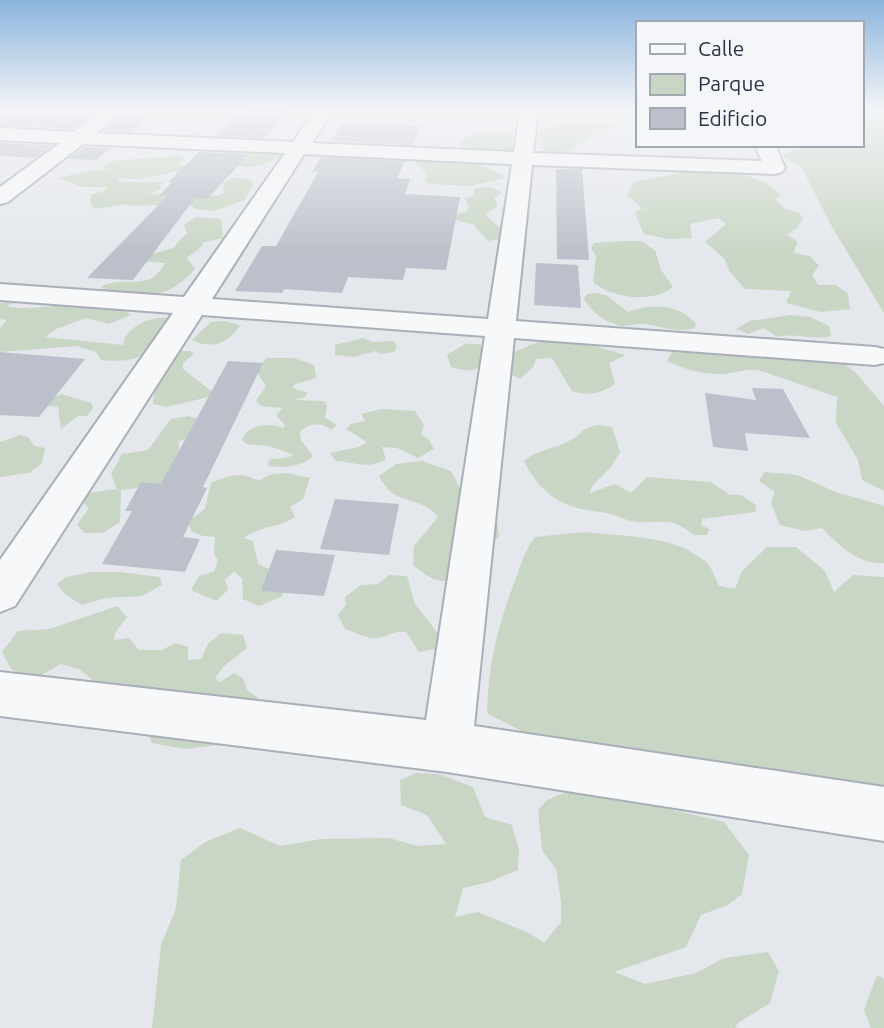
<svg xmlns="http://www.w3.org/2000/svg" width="884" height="1028" font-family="Ubuntu,sans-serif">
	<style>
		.green { fill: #c9d6c5 }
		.building { fill: #bbc0ca }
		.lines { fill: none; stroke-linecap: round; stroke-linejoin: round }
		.minor-casing { stroke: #a9aeb7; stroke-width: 4 }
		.minor { fill: #f7f8fa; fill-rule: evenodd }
	</style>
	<rect width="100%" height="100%" fill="#e4e7ec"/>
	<g class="green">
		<path d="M861 110H884V313L831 225 802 168 781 155 807 145H861Z"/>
		<path d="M600 122 618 127C613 128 606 128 601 131 579 140 567 165 540 149L542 141 537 135C548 119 581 126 600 122Z"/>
		<path d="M487 132 507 133 523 139 514 154 472 153 461 146V142L469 135Z"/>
		<path d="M254 150 282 151 280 157C265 164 250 171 234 164L239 157Z"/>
		<path d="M179 156 185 159 178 165 192 166 185 172C162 171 140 184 118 177L119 182H164L159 186 162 188 149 195 167 193 217 196 224 192 223 182 235 177 251 180 253 185 245 200 214 211 196 209 188 204 131 206 127 204 94 209 90 201 91 194 102 192 107 187H83L58 178 90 170H106L102 168 110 161Z"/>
		<path d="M423 159C451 160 483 159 505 178L471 186 429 184 425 180 427 174 415 162Z"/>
		<path d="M683 172C719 173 754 168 781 195L775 199 786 209 799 213 803 218 797 228 787 235 798 242 793 253 810 256 819 266 812 275 818 285H836L848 294 850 309 821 312 786 303 791 291 745 289 730 272 724 258 705 242 726 224 719 218 690 224 692 238 669 239 644 234 635 213 642 208 627 195 634 182Z"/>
		<path d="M492 187 502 192 494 199 498 206 485 214 509 237 488 241 473 224 455 220 450 216 465 212 469 207 465 198 474 196V188Z"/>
		<path d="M196 217 221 219 223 238 204 242C200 250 193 252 187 258L195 269C167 301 143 297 104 290L101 287C125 273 148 295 165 263L144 261 146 256 173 248 187 233 184 225Z"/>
		<path d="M624 241H641L655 250 661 270 673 287C652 304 612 298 593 282L596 256 591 248 594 243Z"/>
		<path d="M596 293 606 295 628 312C651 303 680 304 696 324L695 328C677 333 663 327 645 324 638 323 631 326 623 326 606 324 591 312 584 298L587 294Z"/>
		<path d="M18 302 6 306C42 315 100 290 131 315L109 324 86 318 56 329 45 337 123 345C126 324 160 312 178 320 153 352 143 364 101 360L96 352 76 346 0 352V328L7 320 0 319V303Z"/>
		<path d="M790 315 810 317 829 326 831 336C811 341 796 332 778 337L763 328 748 334 736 329 750 321Z"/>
		<path d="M224 321 240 325C229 343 212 350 192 340L211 322Z"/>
		<path d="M363 338 372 342 393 341 397 346 394 352 381 354 376 351 354 357 335 355V345Z"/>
		<path d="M540 341 580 342 626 355 609 363 615 384C600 394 589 396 572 391L552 358 536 359 534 366 520 379 509 373 512 353Z"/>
		<path d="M465 344H480L485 352V364C473 373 464 371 451 367L447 355Z"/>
		<path d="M180 351H190L194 354 183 363V369L214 393 209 397 166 407 153 404C155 385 161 358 180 351Z"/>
		<path d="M672 352 841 361 857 374 884 406V491L862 480 858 460 836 423 837 397 758 370C744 368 731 375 717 374 699 374 683 368 667 361Z"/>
		<path d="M266 358H294L314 365 316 378 295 384 293 388 308 393 305 397 295 400 324 401 327 405 325 418 337 425 331 430C322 421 308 423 300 432L301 440 313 456C302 467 283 468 268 466L269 460C277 457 287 459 294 455L269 446 246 444 242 439C249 424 268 423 283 428L285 425 276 415 283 408 261 406 256 401 266 386 256 371Z"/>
		<path d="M62 394 91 403 93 408 87 416H78L61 429 58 407 48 406 54 397Z"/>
		<path d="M382 409 415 411 424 425 421 434 429 440 434 449 418 458 397 448 382 447 386 459C368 470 355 462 336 461L330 453 359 447 367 442 346 429 351 424 365 421 361 414Z"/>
		<path d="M189 416 201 421 193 438 178 441 181 462 167 484 121 490 120 522 103 533H85L77 525 89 508 80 500 87 493 117 489 111 474 122 454 148 450 171 419Z"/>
		<path d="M599 425 612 427 620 452 611 467 592 486 590 493 615 484 631 493 647 477 711 482 730 495H741L756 505 755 512 702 519 701 525 709 529 707 535H694C669 515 667 524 638 522 625 521 613 513 601 512 564 509 541 495 524 461 538 449 555 449 571 440 583 434 579 428 599 425Z"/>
		<path d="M20 435 28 437 34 446 45 448 42 463 29 473 0 477V442Z"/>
		<path d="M422 461 451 471 461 490 495 506 499 536C485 552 461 587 437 580 428 578 420 570 413 565L414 546 438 517C417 492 396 509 379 476L396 464Z"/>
		<path d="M764 472 797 475 836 492 884 506V563C859 565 838 545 822 528L805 531 780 525 771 503 775 492 759 481Z"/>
		<path d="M287 473 310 478 303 499 290 507 295 517C279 528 262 525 244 538L253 541 258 564 281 575 288 585 281 597 259 606 243 599 242 579 234 571 225 580 228 590 216 601 191 590 199 576 214 571 218 560 214 553 215 537 203 536 192 532 189 525 191 519 205 509 211 483C227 476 242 471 258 481L269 475Z"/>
		<path d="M585 532C624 537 674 534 706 562 712 567 715 578 719 586L735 589 742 571 767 547H796L825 571 834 592 853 575 884 577V792L533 737 487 713C488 668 497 628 513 586 520 569 523 553 535 537Z"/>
		<path d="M92 572H120L160 577 162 585 142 596 106 598 82 605 66 595 57 584 66 577Z"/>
		<path d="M389 575 407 576 415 604 443 640 440 648 419 652 406 632C392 631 389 636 379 638 368 640 355 632 345 629L338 615 346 605 345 597 361 585 378 584Z"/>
		<path d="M117 606 127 617 115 633 114 640 129 638 139 650H162L175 643 188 647V660L201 659 208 644 221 633 243 635 247 648 224 666 215 678 220 682 234 673 243 678 247 690 258 698 255 714 243 742 185 749 152 743 144 727 81 670 61 664 33 680 11 669 2 652 18 631 50 629Z"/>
		<path d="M416 773 439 774 473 787 485 817 512 825 519 851 518 870 489 882 463 888 455 917 478 912 529 933 544 943 561 922V902L556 869 542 850 538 810 547 800 566 792 660 807 724 822 749 855 742 894 728 905 701 915 686 947 614 972 645 984 696 973 724 958 768 952 779 971 770 1003 738 1023 735 1028H152L161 945 176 908 181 860 207 841 240 828 280 846 321 839 389 838 417 846 446 844 427 815 401 805 400 780Z"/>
		<path d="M877 975 884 979V1028H871L864 1010Z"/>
	</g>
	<g class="building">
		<path d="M243 110H290L264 138 216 136Z"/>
		<path d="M0 112 92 116 73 129 0 125Z"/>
		<path d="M120 117 148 118 131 132 104 131Z"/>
		<path d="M342 124H378L421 126 412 145 331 141Z"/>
		<path d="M0 143 52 145 35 158 0 156Z"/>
		<path d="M84 147 111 148 96 160 68 159Z"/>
		<path d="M199 152 249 154 207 199 195 198 133 280 87 278 167 196H159L172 182H168Z"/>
		<path d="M321 157 405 161 397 178 410 179 405 194 460 197 446 270 406 268 403 280 348 277 342 293 284 289 282 293 235 291 262 246H276L318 172H312Z"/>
		<path d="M556 169H582L589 260 557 259Z"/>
		<path d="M536 263 578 265 581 308 534 305Z"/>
		<path d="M0 352 85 359 39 417 0 415Z"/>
		<path d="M228 361 263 363 203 487 207 488 183 537 200 539 185 572 102 564 132 511H125L141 482 161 484Z"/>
		<path d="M752 388 783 389 810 438 745 433 748 451 713 447 705 393 756 400Z"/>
		<path d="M335 499 399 504 389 555 320 549Z"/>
		<path d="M276 550 335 555 324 596 261 591Z"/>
	</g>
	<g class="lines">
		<defs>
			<path id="minor" d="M104 110H124L97 133 293 142 315 110H333L312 143 514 152 520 110H538L533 153 762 161 755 145H775L785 168 782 172 775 174 532 165 516 321 875 347 884 349V363L875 365 514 338 474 726 884 787V841L447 772 0 716V672L426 720 485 336 202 315 15 606 0 612V560L173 313 0 300V284L184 297 285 153 83 144 8 202 0 204V187L60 143 0 140V128L74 132ZM304 154 512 164 488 319 212 299Z"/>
		</defs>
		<use href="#minor" class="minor-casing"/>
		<use href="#minor" class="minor"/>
	</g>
	<linearGradient id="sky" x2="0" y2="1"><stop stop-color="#8bb4dd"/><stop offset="0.43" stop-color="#f3f4f6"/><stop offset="1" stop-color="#f3f4f6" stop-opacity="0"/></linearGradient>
	<rect width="884" height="254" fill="url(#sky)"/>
	<rect x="636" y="21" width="228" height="126" fill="#f4f6f9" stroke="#a4a8b1" stroke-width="2"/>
	<rect x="650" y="44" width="35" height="10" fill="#f7f8fa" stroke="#a4a8b1" stroke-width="2"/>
	<text x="698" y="56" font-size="21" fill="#2b3445">Calle</text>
	<rect x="650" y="74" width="35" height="21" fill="#c9d6c5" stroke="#a4a8b1" stroke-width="2"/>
	<text x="698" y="91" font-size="21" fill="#2b3445">Parque</text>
	<rect x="650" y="108" width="35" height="21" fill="#bbc0ca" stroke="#a4a8b1" stroke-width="2"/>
	<text x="698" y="126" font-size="21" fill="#2b3445">Edificio</text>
</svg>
